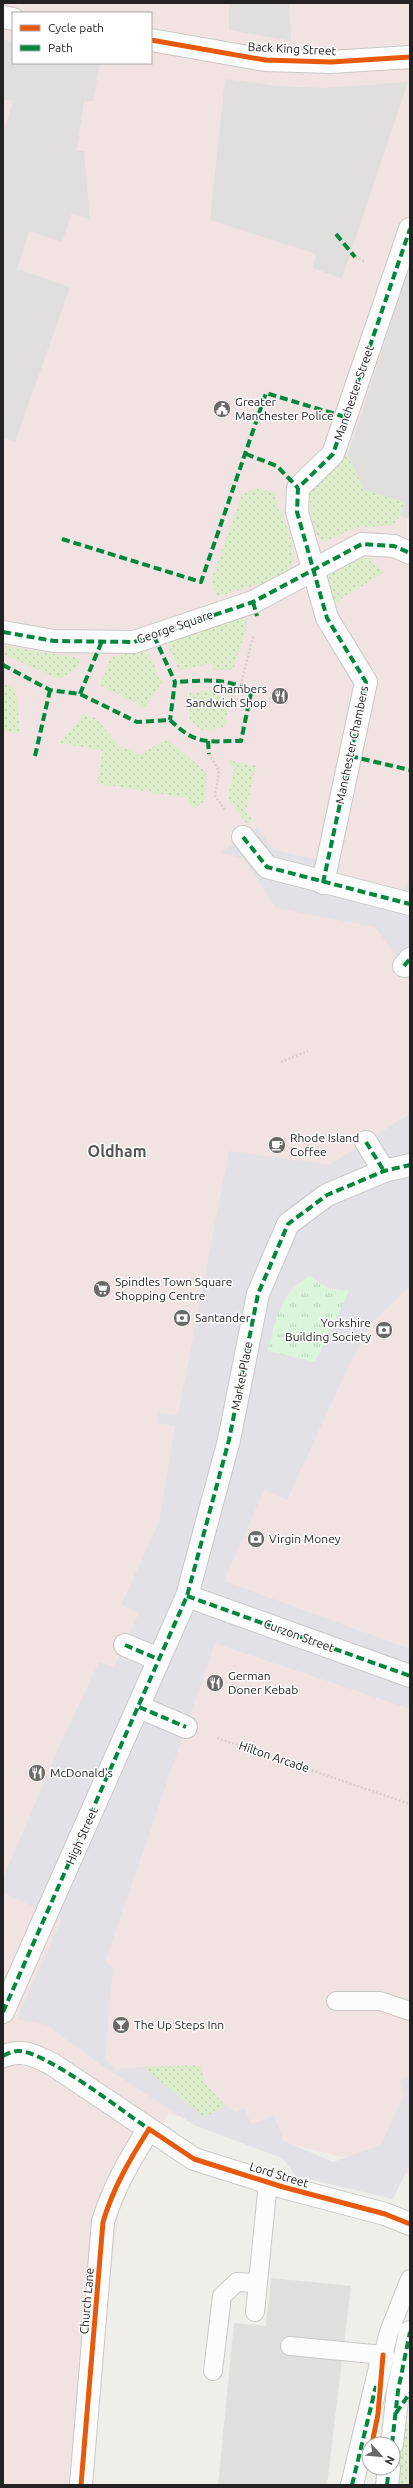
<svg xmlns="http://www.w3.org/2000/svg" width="413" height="2488" font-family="Ubuntu,sans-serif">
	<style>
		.commercial { fill: #f1e3e1; fill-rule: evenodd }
		.grass { fill: url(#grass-dots) }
		.park { fill: url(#park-tufts) }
		.parking { fill: #e0dfde }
		.plaza { fill: #e2e1e5; fill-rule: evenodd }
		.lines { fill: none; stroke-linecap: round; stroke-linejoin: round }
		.lane-casing { stroke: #c9c8c7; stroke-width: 20 }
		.street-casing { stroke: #c9c8c7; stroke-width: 24 }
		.path { stroke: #dccecd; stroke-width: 2.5; stroke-dasharray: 2 2; stroke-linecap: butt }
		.lane { stroke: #fdfcfc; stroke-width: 18 }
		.street { stroke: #fdfcfc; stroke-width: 22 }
		.quiet { stroke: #00873e; stroke-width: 4; stroke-dasharray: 8 4; stroke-linecap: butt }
		.cycleway-casing { stroke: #fff; stroke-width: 8 }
		.cycleway { stroke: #e8590c; stroke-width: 5 }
		.labels { text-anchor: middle; stroke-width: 3; stroke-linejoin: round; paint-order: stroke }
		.street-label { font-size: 12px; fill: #222; stroke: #fff }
		.poi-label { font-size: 12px; fill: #222; stroke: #fff; text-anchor: start }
		.district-label { font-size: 16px; font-weight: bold; fill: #555; stroke: #fff }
	</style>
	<defs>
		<pattern id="grass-dots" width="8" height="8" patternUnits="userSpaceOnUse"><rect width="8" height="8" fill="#ddeccb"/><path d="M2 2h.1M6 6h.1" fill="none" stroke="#bdcaae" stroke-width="1.8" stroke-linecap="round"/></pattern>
		<pattern id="park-tufts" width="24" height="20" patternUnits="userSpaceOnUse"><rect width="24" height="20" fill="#daf5da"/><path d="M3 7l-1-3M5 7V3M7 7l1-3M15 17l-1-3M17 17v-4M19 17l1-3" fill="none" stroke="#bbd2bb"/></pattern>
	</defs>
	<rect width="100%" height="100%" fill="#f0eeeb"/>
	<path class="commercial" d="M3 3H410V359L406 561 410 564V2174L169 2114 124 2180 79 2485H3ZM13 13H151V63H13Z"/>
	<g class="grass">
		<path d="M348 454 364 489 404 502 400 516 394 525 354 528 328 541 321 540C311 528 310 509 310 493Z"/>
		<path d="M259 487 274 494 293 544V564L281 577 217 597 211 581 242 494Z"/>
		<path d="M357 557 371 559 383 573 333 604 327 586 329 572Z"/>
		<path d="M242 610 247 626 233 670H214L211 664 179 670 166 642Z"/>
		<path d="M5 646 80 658 78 668 59 679 5 655Z"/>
		<path d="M147 649 162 683 145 707 100 685 111 657Z"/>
		<path d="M3 683 16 690 20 734 3 731Z"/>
		<path d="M214 690 229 705 224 727 202 730 190 721V693Z"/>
		<path d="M84 714 97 719 118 745 139 755 167 739 206 772 205 801 193 809 187 798 97 783 103 751 60 743Z"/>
		<path d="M228 760 256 766 246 811 253 821 248 825 228 799 234 769Z"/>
		<path d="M200 2065C203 2083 213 2093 226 2106L204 2117 143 2067Z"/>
		<path d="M402 2422 410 2423V2485H394Z"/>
	</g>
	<path class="park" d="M310 1276 328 1288 349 1291 315 1362 267 1351C277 1317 278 1296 310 1276Z"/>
	<g class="parking">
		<path d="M229 3H289L291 41 229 30Z"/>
		<path d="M3 40 13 41V63H100L93 101H84L77 151H84L90 220 72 213 62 242 29 231 17 269 70 287 15 442 3 438V134L13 101 3 99Z"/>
		<path d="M225 79 278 86 323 88 408 82 342 279 313 268 316 254 210 220Z"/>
		<path d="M410 265V519L400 516 404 502 364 489 348 454Z"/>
		<path d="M271 2278 351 2286 327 2485H218L234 2323 266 2326Z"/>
	</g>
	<g class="plaza">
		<path d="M257 827 274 850 340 865 338 875 397 893 407 885 410 864V974L375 927 276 908 243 858 220 853Z"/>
		<path d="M410 1104V1286L372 1323 348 1367 287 1500 264 1490 224 1581 410 1649V1709L215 1643 105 1962 113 1966 105 2059 116 2069 143 2067 204 2117 226 2106 236 2112 245 2109 251 2124 274 2116 284 2141 333 2162 381 2145 404 2095 399 2080 410 2076V2164L393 2199 296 2176 282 2158 194 2125 101 2065 47 2025 17 2019 62 1919 3 1893V1879L58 1749 99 1662 114 1667 139 1613 121 1605 159 1522 175 1426 157 1423V1412L178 1415 229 1151 329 1165 408 1115ZM310 1276 328 1288 349 1291 315 1362 267 1351 276 1319 285 1298 293 1287Z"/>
	</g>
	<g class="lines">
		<defs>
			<g id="lane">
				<path d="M336 2001H380L410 2011"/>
				<path d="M255 2312 268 2182"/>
				<path d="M290 2346 383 2355 389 2332 410 2279"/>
				<path d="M213 2371 222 2296 237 2282 258 2283"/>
			</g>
			<g id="street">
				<path d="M3 17 13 19"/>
				<path d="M151 40 265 60 331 62 410 57"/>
				<path d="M3 632 54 641 134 642 253 602 362 544 394 546 410 553"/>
				<path d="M243 837 267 867 410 904"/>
				<path d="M323 883 366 682 327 618 297 512 298 488 333 454 410 229"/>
				<path d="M404 966 410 959"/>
				<path d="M366 1142 384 1171"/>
				<path d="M187 1596 410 1676"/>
				<path d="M125 1645 158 1659"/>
				<path d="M139 1707 186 1727"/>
				<path d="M3 2012 187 1596 229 1440 258 1294 288 1224 327 1195 384 1171 410 1165"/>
				<path d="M3 2056C24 2049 33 2055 52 2064L194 2159 283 2187 385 2214 410 2224"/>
				<path d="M392 2444 398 2391 410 2332"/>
				<path d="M81 2485 103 2222C113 2188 130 2159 149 2129"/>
				<path d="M352 2485 383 2355"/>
				<path d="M387 2485 389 2468"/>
			</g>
		</defs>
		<use href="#lane" class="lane-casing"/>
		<use href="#street" class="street-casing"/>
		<g class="path">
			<path d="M355 257 364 261"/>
			<path d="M241 685 253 636"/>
			<path d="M209 754 219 771 215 796 225 810"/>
			<path d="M281 1062 308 1051"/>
			<path d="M217 1738 410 1804"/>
		</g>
		<use href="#lane" class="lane"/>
		<use href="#street" class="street"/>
		<g class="quiet">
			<path d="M336 234 355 257"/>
			<path d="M246 454 277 466 298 488"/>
			<path d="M62 539 201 582 266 393 345 417"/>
			<path d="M253 602 257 616"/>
			<path d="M3 632 54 641 134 642 253 602 362 544 394 546 410 553"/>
			<path d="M154 636 175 682 170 720"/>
			<path d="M3 665 50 690 80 694 137 722 170 720C197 746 206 741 241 741L251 693C228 676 202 681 175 682"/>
			<path d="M80 694 102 641"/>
			<path d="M208 741 209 754"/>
			<path d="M35 756 50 690"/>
			<path d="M350 756 410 770"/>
			<path d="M243 837 267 867 410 904"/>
			<path d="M323 883 366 682 327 618 297 512 298 488 333 454 410 229"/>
			<path d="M404 966 410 959"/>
			<path d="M366 1142 384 1171"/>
			<path d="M187 1596 410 1676"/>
			<path d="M125 1645 158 1659"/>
			<path d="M139 1707 186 1727"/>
			<path d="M3 2012 187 1596 229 1440 258 1294 288 1224 327 1195 384 1171 410 1165"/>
			<path d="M3 2056C7 2054 13 2051 18 2051 46 2051 122 2111 149 2129"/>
			<path d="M396 2413 410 2393"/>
			<path d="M392 2444 398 2391 410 2332"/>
			<path d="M352 2485 376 2386"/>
			<path d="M387 2485 389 2468"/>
		</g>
		<defs>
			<g id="cycleway">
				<path d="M151 40 265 60 331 62 410 57"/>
				<path d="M372 2444 378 2414 383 2355"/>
				<path d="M81 2485 103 2222C113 2188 130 2159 149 2129L194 2159 283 2187 385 2214 410 2224"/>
			</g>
		</defs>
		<use href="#cycleway" class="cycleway-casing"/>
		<use href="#cycleway" class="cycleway"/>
	</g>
	<defs>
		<symbol id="civic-disc" viewBox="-11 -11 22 22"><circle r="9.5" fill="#6a6968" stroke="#fff"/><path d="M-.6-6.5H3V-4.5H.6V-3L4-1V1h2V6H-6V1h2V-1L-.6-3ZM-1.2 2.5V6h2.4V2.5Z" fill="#fff"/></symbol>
		<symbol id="restaurant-disc" viewBox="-11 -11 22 22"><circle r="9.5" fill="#6a6968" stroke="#fff"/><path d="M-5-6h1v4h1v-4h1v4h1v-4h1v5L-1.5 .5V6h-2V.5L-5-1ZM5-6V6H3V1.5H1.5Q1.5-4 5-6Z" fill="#fff"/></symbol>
		<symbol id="cafe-disc" viewBox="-11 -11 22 22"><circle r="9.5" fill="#6a6968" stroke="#fff"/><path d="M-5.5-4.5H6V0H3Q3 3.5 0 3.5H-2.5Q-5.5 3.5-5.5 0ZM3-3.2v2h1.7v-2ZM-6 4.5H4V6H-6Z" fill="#fff"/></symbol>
		<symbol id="supermarket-disc" viewBox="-11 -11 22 22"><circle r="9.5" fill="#6a6968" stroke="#fff"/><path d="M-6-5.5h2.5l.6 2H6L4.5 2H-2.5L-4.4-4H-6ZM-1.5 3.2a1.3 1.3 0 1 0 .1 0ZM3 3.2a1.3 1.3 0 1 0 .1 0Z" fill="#fff"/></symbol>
		<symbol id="bank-disc" viewBox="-11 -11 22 22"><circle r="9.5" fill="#6a6968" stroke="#fff"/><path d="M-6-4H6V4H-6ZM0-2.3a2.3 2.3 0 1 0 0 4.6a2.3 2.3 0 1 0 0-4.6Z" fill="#fff"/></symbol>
		<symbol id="bar-disc" viewBox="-11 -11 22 22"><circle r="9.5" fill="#6a6968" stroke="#fff"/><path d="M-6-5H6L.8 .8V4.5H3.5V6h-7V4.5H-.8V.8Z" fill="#fff"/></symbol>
	</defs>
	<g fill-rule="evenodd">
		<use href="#civic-disc" x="212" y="399" width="20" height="20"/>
		<use href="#restaurant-disc" x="270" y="686" width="20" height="20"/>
		<use href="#cafe-disc" x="267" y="1135" width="20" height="20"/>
		<use href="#supermarket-disc" x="92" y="1279" width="20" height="20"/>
		<use href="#bank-disc" x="172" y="1308" width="20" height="20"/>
		<use href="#bank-disc" x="374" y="1320" width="20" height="20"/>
		<use href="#bank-disc" x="246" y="1529" width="20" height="20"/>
		<use href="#restaurant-disc" x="205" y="1673" width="20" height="20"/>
		<use href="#restaurant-disc" x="27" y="1763" width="20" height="20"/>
		<use href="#bar-disc" x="111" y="2015" width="20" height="20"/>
	</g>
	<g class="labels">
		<g class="street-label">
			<text transform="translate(292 49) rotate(3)" y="4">Back King Street</text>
			<text transform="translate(354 393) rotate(-71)" y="4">Manchester Street</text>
			<text transform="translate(175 627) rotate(-19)" y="4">George Square</text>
			<text transform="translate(352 745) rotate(-78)" y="4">Manchester Chambers</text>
			<text transform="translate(242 1376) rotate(-79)" y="4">Market Place</text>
			<text transform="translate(299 1636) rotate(20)" y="4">Curzon Street</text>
			<text transform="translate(274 1757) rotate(19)" y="4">Hilton Arcade</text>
			<text transform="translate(82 1836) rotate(-66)" y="4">High Street</text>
			<text transform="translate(279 2175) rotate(17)" y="4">Lord Street</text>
			<text transform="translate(87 2301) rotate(-85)" y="4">Church Lane</text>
		</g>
		<g class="poi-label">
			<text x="235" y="406">Greater<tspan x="235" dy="14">Manchester Police</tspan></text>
			<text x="267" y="693" text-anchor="end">Chambers<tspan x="267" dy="14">Sandwich Shop</tspan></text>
			<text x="290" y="1142">Rhode Island<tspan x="290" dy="14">Coffee</tspan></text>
			<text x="115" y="1286">Spindles Town Square<tspan x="115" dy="14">Shopping Centre</tspan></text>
			<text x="195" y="1322">Santander</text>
			<text x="371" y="1327" text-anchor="end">Yorkshire<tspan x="371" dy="14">Building Society</tspan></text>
			<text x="269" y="1543">Virgin Money</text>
			<text x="228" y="1680">German<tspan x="228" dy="14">Doner Kebab</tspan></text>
			<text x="50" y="1777">McDonald's</text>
			<text x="134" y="2029">The Up Steps Inn</text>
		</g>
		<g class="district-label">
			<text x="117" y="1157">Oldham</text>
		</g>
	</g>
	<rect width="413" height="2488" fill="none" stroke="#222222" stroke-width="8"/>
	<rect x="12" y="12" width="140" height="52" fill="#ffffff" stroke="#a7a7a7"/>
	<rect x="20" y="25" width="20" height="6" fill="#e8590c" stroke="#a7a7a7"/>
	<text x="48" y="32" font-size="12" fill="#222222">Cycle path</text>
	<rect x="20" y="45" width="20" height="6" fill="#00873e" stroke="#a7a7a7"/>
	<text x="48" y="52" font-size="12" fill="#222222">Path</text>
	<g transform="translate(381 2456) rotate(117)"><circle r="19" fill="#ffffff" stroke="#a7a7a7"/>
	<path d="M0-3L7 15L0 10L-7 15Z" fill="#6a6968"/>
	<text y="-6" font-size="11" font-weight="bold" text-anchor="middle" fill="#222222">N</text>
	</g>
</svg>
